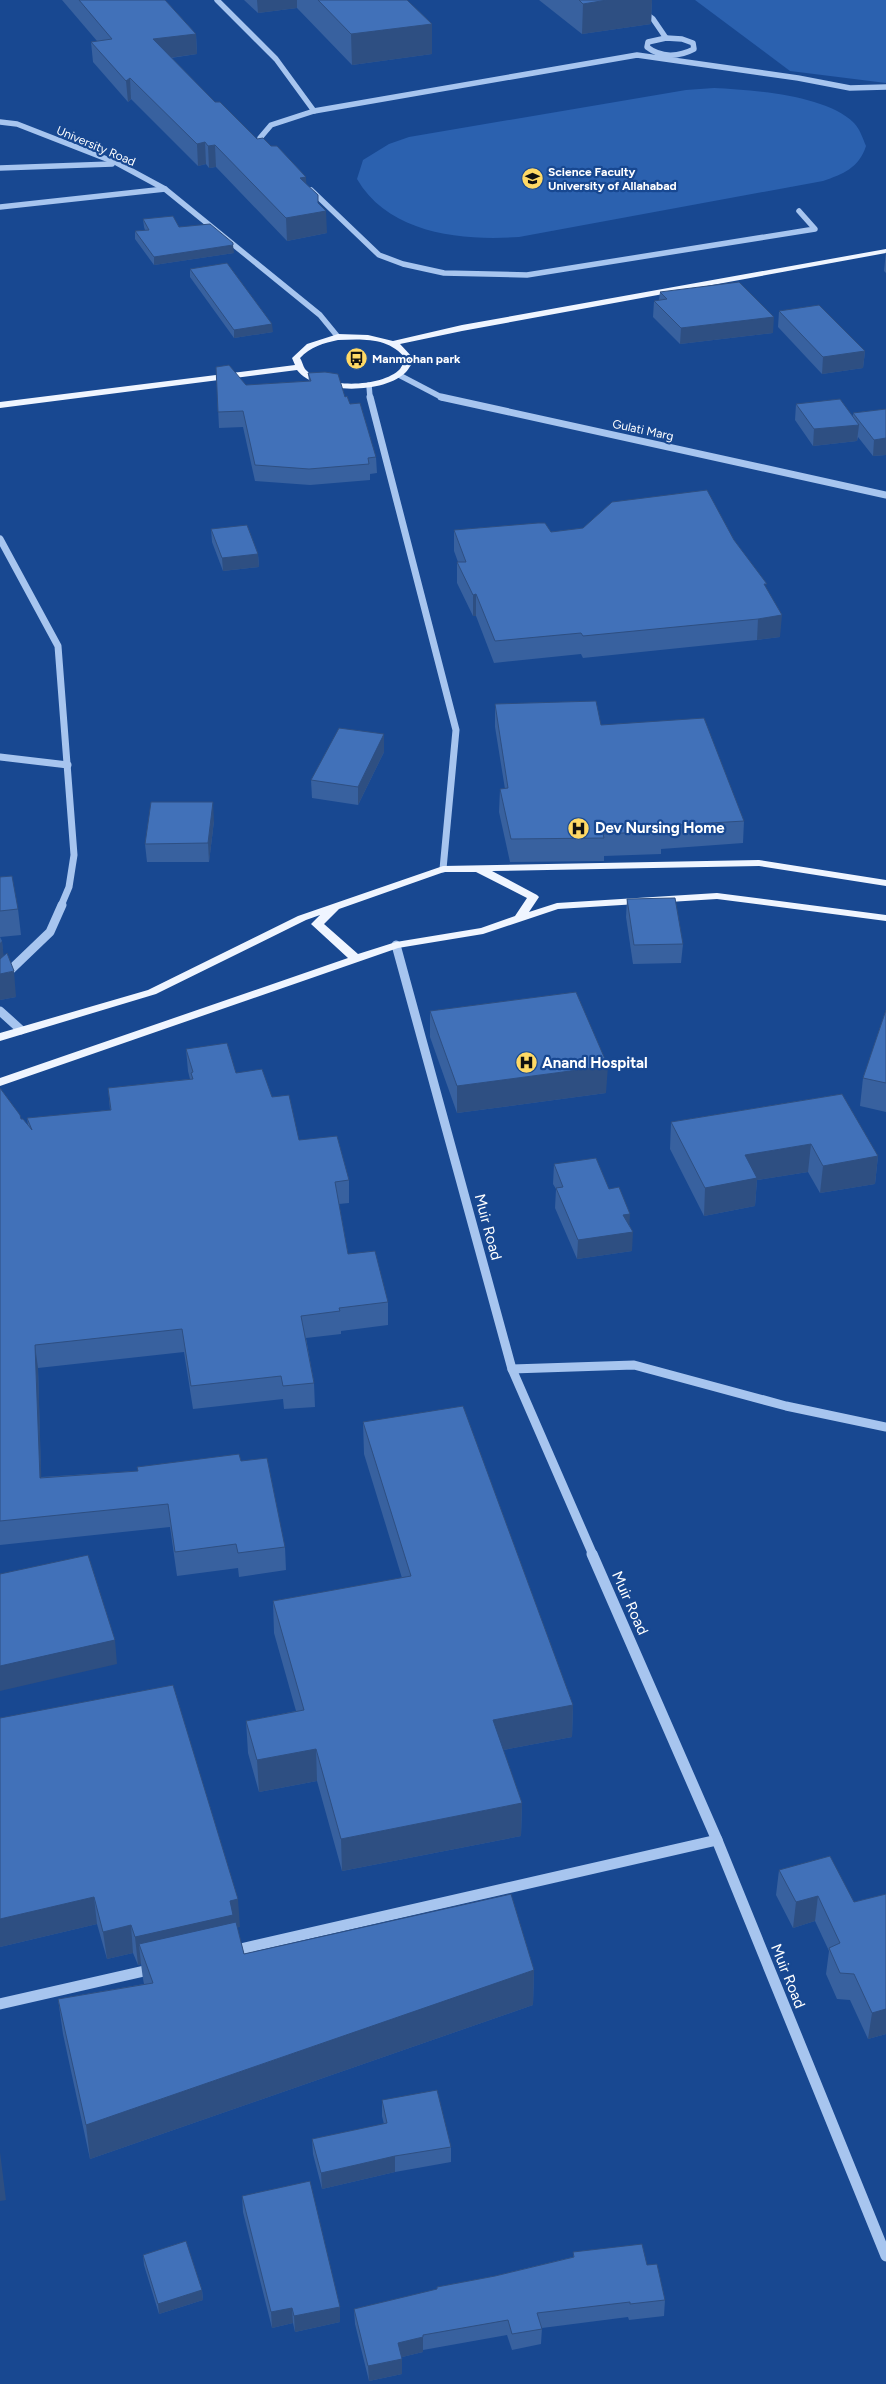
<svg xmlns="http://www.w3.org/2000/svg" width="886" height="2384" font-family="Figtree,sans-serif">
	<style>
		.green { fill: #2b61af }
		.lines { fill: none; stroke-linecap: round; stroke-linejoin: round }
		.minor-far3 { stroke: #a7c5ef; stroke-width: 5.5 }
		.minor-far2 { stroke: #a7c5ef; stroke-width: 7 }
		.minor-far1 { stroke: #a7c5ef; stroke-width: 9 }
		.minor { stroke: #a7c5ef; stroke-width: 11 }
		.major { fill: #eff5ff; fill-rule: evenodd }
		.wall { fill: #38619f }
		.shaded-wall { fill: #2e4f82 }
		.building { fill: #4171b9; stroke: #2e4f82 }
		.labels { text-anchor: middle; stroke-width: 4.5; stroke-linejoin: round; paint-order: stroke }
		.far-street-label { font-size: 12px; fill: #fff; stroke: #184891 }
		.far-poi-label { font-size: 12px; font-weight: bold; fill: #fff; stroke: #184891; text-anchor: start }
		.poi-label { font-size: 15px; font-weight: bold; fill: #fff; stroke: #184891; text-anchor: start }
		.street-label { font-size: 15px; fill: #fff; stroke: #184891 }
	</style>
	<rect width="100%" height="100%" fill="#184891"/>
	<g class="green">
		<path d="M695 0H886V83L790 71Z"/>
		<path d="M714 88C752 90 826 95 854 123 860 129 863 139 866 146 859 168 843 174 823 181L519 237C462 241 389 234 357 179L363 160 389 144 409 137 686 90Z"/>
	</g>
	<g class="lines">
		<g class="minor-far3">
			<path d="M217 0 276 59 314 111 271 125 260 138 264 149"/>
			<path d="M628 0 653 19 666 38"/>
			<path d="M666 38 682 39 693 43 694 49C679 57 661 58 647 47L648 42Z"/>
			<path d="M314 111 637 55 798 78 850 88 886 87"/>
			<path d="M0 122 17 124 117 163 165 189 320 315 338 337"/>
			<path d="M0 168 112 164"/>
			<path d="M311 190 379 255 403 264 444 273 527 275 815 229 799 211"/>
			<path d="M0 207 165 189"/>
			<path d="M399 375 443 398"/>
			<path d="M369 385 370 398"/>
		</g>
		<g class="minor-far2">
			<path d="M370 397 456 730 443 869"/>
			<path d="M441 397 886 495"/>
			<path d="M0 539 58 646 74 855 69 887 61 906"/>
			<path d="M0 757 68 765"/>
		</g>
		<g class="minor-far1">
			<path d="M396 945 512 1369 593 1555"/>
			<path d="M0 980 50 932 62 905"/>
			<path d="M0 1011 21 1030"/>
			<path d="M512 1369 634 1365 786 1406 886 1427"/>
		</g>
		<g class="minor">
			<path d="M592 1554 717 1840 886 2256"/>
			<path d="M232 1951 717 1840"/>
			<path d="M0 2004 153 1969"/>
		</g>
		<g class="major">
			<path d="M886 249V253L462 331 400 344 414 359C412 363 409 369 406 372 385 394 316 395 297 370L0 408V402L295 365 292 358 307 344 338 334 368 335 393 341 462 325ZM338 340C363 339 389 337 406 359 404 362 402 366 400 369 382 388 322 389 305 369 303 366 302 361 300 358 310 347 324 343 338 340Z"/>
			<path d="M759 860 886 880V886L759 866 492 871 537 895 539 897 529 912 557 903 717 893 886 915V921L717 899 558 909 483 934 398 948 0 1086V1078L348 958 311 924 320 915 306 920 156 994 0 1041V1033L148 990 298 916 443 866ZM444 872H476L527 898 515 916 481 928 396 942 358 954 324 924 339 909Z"/>
		</g>
	</g>
	<g class="wall">
		<path d="M62 0H165L196 34 197 54 171 58 215 102 257 139 306 184 318 203 327 233 287 241 216 167 209 168 206 164 198 166 131 99 128 102 93 62 91 42 97 41Z"/>
		<path d="M244 0H407L432 24V54L352 65 297 8 258 13Z"/>
		<path d="M539 0H652L651 24 582 34Z"/>
		<path d="M143 219 179 227 234 253 154 265 135 239V231L145 230 144 227Z"/>
		<path d="M886 251V273L884 271Z"/>
		<path d="M190 269 273 332 234 338 190 277Z"/>
		<path d="M660 292 773 333 680 344 653 317 654 301 659 300Z"/>
		<path d="M779 311 865 351 863 368 822 374 778 327Z"/>
		<path d="M216 367 246 385 309 381 308 373 345 397 350 404 376 457 377 473 370 474V480L310 485 255 481 243 427 219 428Z"/>
		<path d="M796 404 853 417V413L886 409V455L873 456 858 437 857 441 813 446 795 420Z"/>
		<path d="M583 528 734 540 766 588 780 637 757 640 583 658 581 654 494 663 476 616H473L457 583V562H458L454 551V530L551 532Z"/>
		<path d="M211 529 258 554 259 567 223 571 212 542Z"/>
		<path d="M495 704 601 725 744 821 743 843 661 849V854L604 856V861L510 862 499 812 500 789H505L495 727Z"/>
		<path d="M384 752 358 805 312 798 311 780Z"/>
		<path d="M214 821 209 862H147L145 844Z"/>
		<path d="M0 877 18 909 21 935 0 937 2 941 3 956 16 997 0 1000Z"/>
		<path d="M627 899 683 944 681 963 633 964 626 917Z"/>
		<path d="M886 1010V1112L860 1106 863 1078Z"/>
		<path d="M430 1011 606 1093 457 1113 430 1037Z"/>
		<path d="M186 1049 236 1073 272 1097 299 1140 349 1180V1203L339 1204 348 1254 388 1302V1325L341 1331V1334L306 1338 314 1383 315 1407 284 1409 283 1399 193 1409 184 1352 38 1368 41 1477 137 1471 241 1461 285 1547 286 1570 239 1577 238 1568 177 1576 170 1527 0 1545V1088L21 1119 28 1126 27 1118 110 1110 108 1088 190 1079 188 1071Z"/>
		<path d="M842 1094 878 1156 875 1184 820 1193 808 1172 757 1180 755 1206 704 1216 670 1149 671 1122Z"/>
		<path d="M554 1164 609 1189 630 1226 632 1251 577 1259 555 1208 556 1189 553 1184Z"/>
		<path d="M363 1422 573 1705 572 1737 503 1750 522 1803 521 1836 342 1871 317 1781 259 1792 248 1753 246 1721 296 1711 274 1633 273 1601 402 1578 364 1454Z"/>
		<path d="M0 1718 240 1927H237L244 1954 534 1970 533 2005 90 2159 63 2034 58 1999 144 1984 143 1979 141 1964 138 1965 133 1953 107 1959 97 1924 0 1947Z"/>
		<path d="M779 1870 854 1902 886 1894V2034L868 2039 850 2000 837 1999 826 1974 829 1951 815 1921 793 1928 776 1895Z"/>
		<path d="M382 2100 451 2147V2162L395 2172 322 2189 313 2154 312 2139 384 2124 382 2116Z"/>
		<path d="M242 2196 340 2307V2322L295 2332 293 2323 272 2328 243 2212Z"/>
		<path d="M573 2252 647 2265 665 2300 664 2316 629 2320 628 2317 542 2328 541 2344 512 2350 507 2335 423 2350V2352L402 2357V2374L369 2381 355 2324 354 2309 437 2290V2287L495 2276 573 2257Z"/>
		<path d="M143 2255 202 2290 203 2300 159 2314 144 2265Z"/>
	</g>
	<g class="shaded-wall">
		<path d="M257 0H297V8L258 13Z"/>
		<path d="M607 0H652L651 24 582 34 583 4Z"/>
		<path d="M432 24V54L352 65 351 34Z"/>
		<path d="M196 34 197 54 154 60 153 39Z"/>
		<path d="M130 78 131 99 128 102 126 81Z"/>
		<path d="M205 142 206 164 198 166 197 144Z"/>
		<path d="M215 145 216 167 209 168 208 146Z"/>
		<path d="M306 177 307 199 300 178Z"/>
		<path d="M326 211 327 233 287 241 286 218Z"/>
		<path d="M233 245 234 253 154 265V257Z"/>
		<path d="M774 317 773 333 680 344 681 328Z"/>
		<path d="M272 324 273 332 234 338V330Z"/>
		<path d="M865 351 863 368 822 374 823 357Z"/>
		<path d="M859 425 857 441 813 446 814 429Z"/>
		<path d="M886 438V455L873 456 874 440Z"/>
		<path d="M258 554 259 567 223 571 222 558Z"/>
		<path d="M476 594V616H473V595Z"/>
		<path d="M782 615 780 637 757 640 758 619Z"/>
		<path d="M384 734V752L358 805V787Z"/>
		<path d="M213 802 214 821 209 862 208 843Z"/>
		<path d="M2 941 5 967 0 971V943Z"/>
		<path d="M14 971 16 997 0 1000V974Z"/>
		<path d="M608 1066 606 1093 457 1113V1086Z"/>
		<path d="M811 1144 808 1172 757 1180 755 1206 704 1216 705 1188 745 1155Z"/>
		<path d="M878 1156 875 1184 820 1193 823 1166Z"/>
		<path d="M630 1214 629 1232H633L632 1251 577 1259 578 1240 623 1215Z"/>
		<path d="M35 1345 38 1368 42 1501 40 1478Z"/>
		<path d="M115 1640 117 1664 0 1691V1666Z"/>
		<path d="M573 1705 572 1737 492 1752 493 1720Z"/>
		<path d="M316 1749 317 1781 259 1792 257 1760Z"/>
		<path d="M522 1803 521 1836 342 1871 341 1839Z"/>
		<path d="M818 1896 815 1921 793 1928 796 1902Z"/>
		<path d="M94 1897 97 1924 0 1947V1919Z"/>
		<path d="M238 1899 240 1927 139 1944 141 1964 138 1965 135 1937 230 1901Z"/>
		<path d="M131 1925 133 1953 107 1959 103 1932Z"/>
		<path d="M534 1970 533 2005 90 2159 86 2125Z"/>
		<path d="M886 2009V2034L868 2039 872 2013Z"/>
		<path d="M0 2152 6 2200 0 2201Z"/>
		<path d="M395 2156V2172L322 2189 321 2173Z"/>
		<path d="M202 2290 203 2300 159 2314 158 2304Z"/>
		<path d="M340 2307V2322L295 2332 294 2316Z"/>
		<path d="M292 2308 293 2323 272 2328 271 2312Z"/>
		<path d="M423 2337V2352L398 2358V2343Z"/>
		<path d="M402 2359V2374L369 2381 368 2366Z"/>
	</g>
	<g class="building">
		<path d="M79 0H165L196 34 153 39 215 102H220L257 139 263 138 271 146H277L306 177 300 178 318 195V203L326 211 286 218 215 145 208 146 205 142 197 144 130 78 126 81 91 42 112 39Z"/>
		<path d="M318 0H407L432 24 351 34Z"/>
		<path d="M579 0H607L583 4Z"/>
		<path d="M173 216 179 227 210 224 233 243V245L154 257 135 231 149 230 143 219Z"/>
		<path d="M227 263 272 324 234 330 190 269Z"/>
		<path d="M739 282 774 317 681 328 654 301 667 299 660 292Z"/>
		<path d="M819 305 865 351 823 357 779 311Z"/>
		<path d="M229 365 246 385 311 381 308 373 325 372 338 374 345 397 347 396 350 404 360 403 376 457 368 458 369 464 309 469 255 465 243 411 218 412 216 367Z"/>
		<path d="M840 399 859 425 814 429 796 404Z"/>
		<path d="M886 409V438L874 440 853 413Z"/>
		<path d="M707 490 734 540 767 584H764L782 615 758 619 583 636 581 633 495 641 476 594 473 595 457 562H466L454 530 538 523H545L551 532 583 528 612 502Z"/>
		<path d="M247 525 258 554 222 558 211 529Z"/>
		<path d="M596 701 601 725 704 718 744 821 661 826 662 831 603 834 604 838 511 839 500 789 508 788 495 704Z"/>
		<path d="M339 728 384 734 358 787 311 780Z"/>
		<path d="M151 802H213L208 843 145 844Z"/>
		<path d="M12 876 18 909 0 911V877Z"/>
		<path d="M675 898 683 944 634 945 627 899Z"/>
		<path d="M7 953 14 971 0 974V959Z"/>
		<path d="M576 992 608 1066 457 1086 430 1011Z"/>
		<path d="M886 1010V1083L863 1078Z"/>
		<path d="M227 1043 236 1073 262 1069 272 1097 289 1095 299 1140 337 1136 349 1180 335 1182 348 1254 375 1251 388 1302 339 1308 340 1311 301 1316 314 1383 283 1386 281 1376 191 1386 182 1329 35 1345 40 1478 138 1471 137 1467 239 1454 241 1461 267 1458 285 1547 238 1553 236 1544 175 1552 168 1504 0 1521V1088L20 1115 21 1119H23L32 1130 27 1118 111 1110 108 1088 193 1079 191 1073 193 1072 186 1049Z"/>
		<path d="M842 1094 878 1156 823 1166 811 1144 745 1155 757 1178 705 1188 671 1122Z"/>
		<path d="M596 1158 609 1189 619 1187 630 1214 623 1215 633 1232 578 1240 556 1188 563 1187 554 1164Z"/>
		<path d="M463 1406 573 1705 493 1720 522 1803 341 1839 316 1749 257 1760 246 1721 304 1710 273 1601 411 1576 363 1422Z"/>
		<path d="M88 1555 115 1640 0 1666V1574Z"/>
		<path d="M173 1685 238 1899 230 1901 233 1915 135 1937 131 1925 103 1932 94 1897 0 1919V1718Z"/>
		<path d="M830 1856 854 1902 886 1894V2009L872 2013 854 1974 840 1973 829 1948 840 1943 818 1896 796 1902 779 1870Z"/>
		<path d="M511 1894 534 1970 86 2125 58 1999 153 1983 139 1944 236 1922 244 1954Z"/>
		<path d="M437 2090 451 2147 395 2156 321 2173 312 2139 387 2123 382 2100Z"/>
		<path d="M310 2181 340 2307 294 2316 292 2308 271 2312 242 2196Z"/>
		<path d="M186 2241 202 2290 158 2304 143 2255Z"/>
		<path d="M642 2244 647 2265 657 2264 665 2300 630 2304V2302L537 2313 542 2329 512 2334 508 2320 423 2335V2337L398 2343 402 2359 368 2366 354 2309 437 2289V2287L495 2276 574 2257 573 2252Z"/>
	</g>
	<defs>
		<symbol id="university-disc" viewBox="-11 -11 22 22"><circle r="9.5" fill="#ffd965" stroke="#184891"/><path d="M0-5L7-2L0 1L-7-2ZM-4 1L0 2.5L4 1V4Q0 6-4 4Z" fill="#111"/></symbol>
		<symbol id="bus-disc" viewBox="-11 -11 22 22"><circle r="9.5" fill="#ffd965" stroke="#184891"/><path d="M-5-6H5V4H4V6H2V4H-2V6H-4V4H-5ZM-3.5-4V0h7V-4ZM-3.5 1.2v1.5H-2V1.2ZM2 1.2v1.5H3.5V1.2Z" fill="#111"/></symbol>
		<symbol id="hospital-disc" viewBox="-11 -11 22 22"><circle r="9.5" fill="#ffd965" stroke="#184891"/><path d="M-5-5h3v3.5h4V-5h3V5h-3V1.5h-4V5h-3Z" fill="#111"/></symbol>
	</defs>
	<g fill-rule="evenodd">
		<use href="#university-disc" x="520" y="166" width="25" height="25"/>
		<use href="#bus-disc" x="344" y="346" width="25" height="25"/>
		<use href="#hospital-disc" x="566" y="816" width="25" height="25"/>
		<use href="#hospital-disc" x="514" y="1050" width="25" height="25"/>
	</g>
	<g class="labels">
		<g class="far-street-label">
			<text transform="translate(96 146) rotate(23)" y="4">University Road</text>
			<text transform="translate(643 430) rotate(12)" y="4">Gulati Marg</text>
		</g>
		<g class="far-poi-label">
			<text x="548" y="176">Science Faculty<tspan x="548" dy="14">University of Allahabad</tspan></text>
			<text x="372" y="363">Manmohan park</text>
		</g>
		<g class="poi-label">
			<text x="595" y="833">Dev Nursing Home</text>
			<text x="542" y="1068">Anand Hospital</text>
		</g>
		<g class="street-label">
			<text transform="translate(488 1227) rotate(75)" y="5">Muir Road</text>
			<text transform="translate(630 1603) rotate(66)" y="5">Muir Road</text>
			<text transform="translate(788 1976) rotate(68)" y="5">Muir Road</text>
		</g>
	</g>
</svg>
